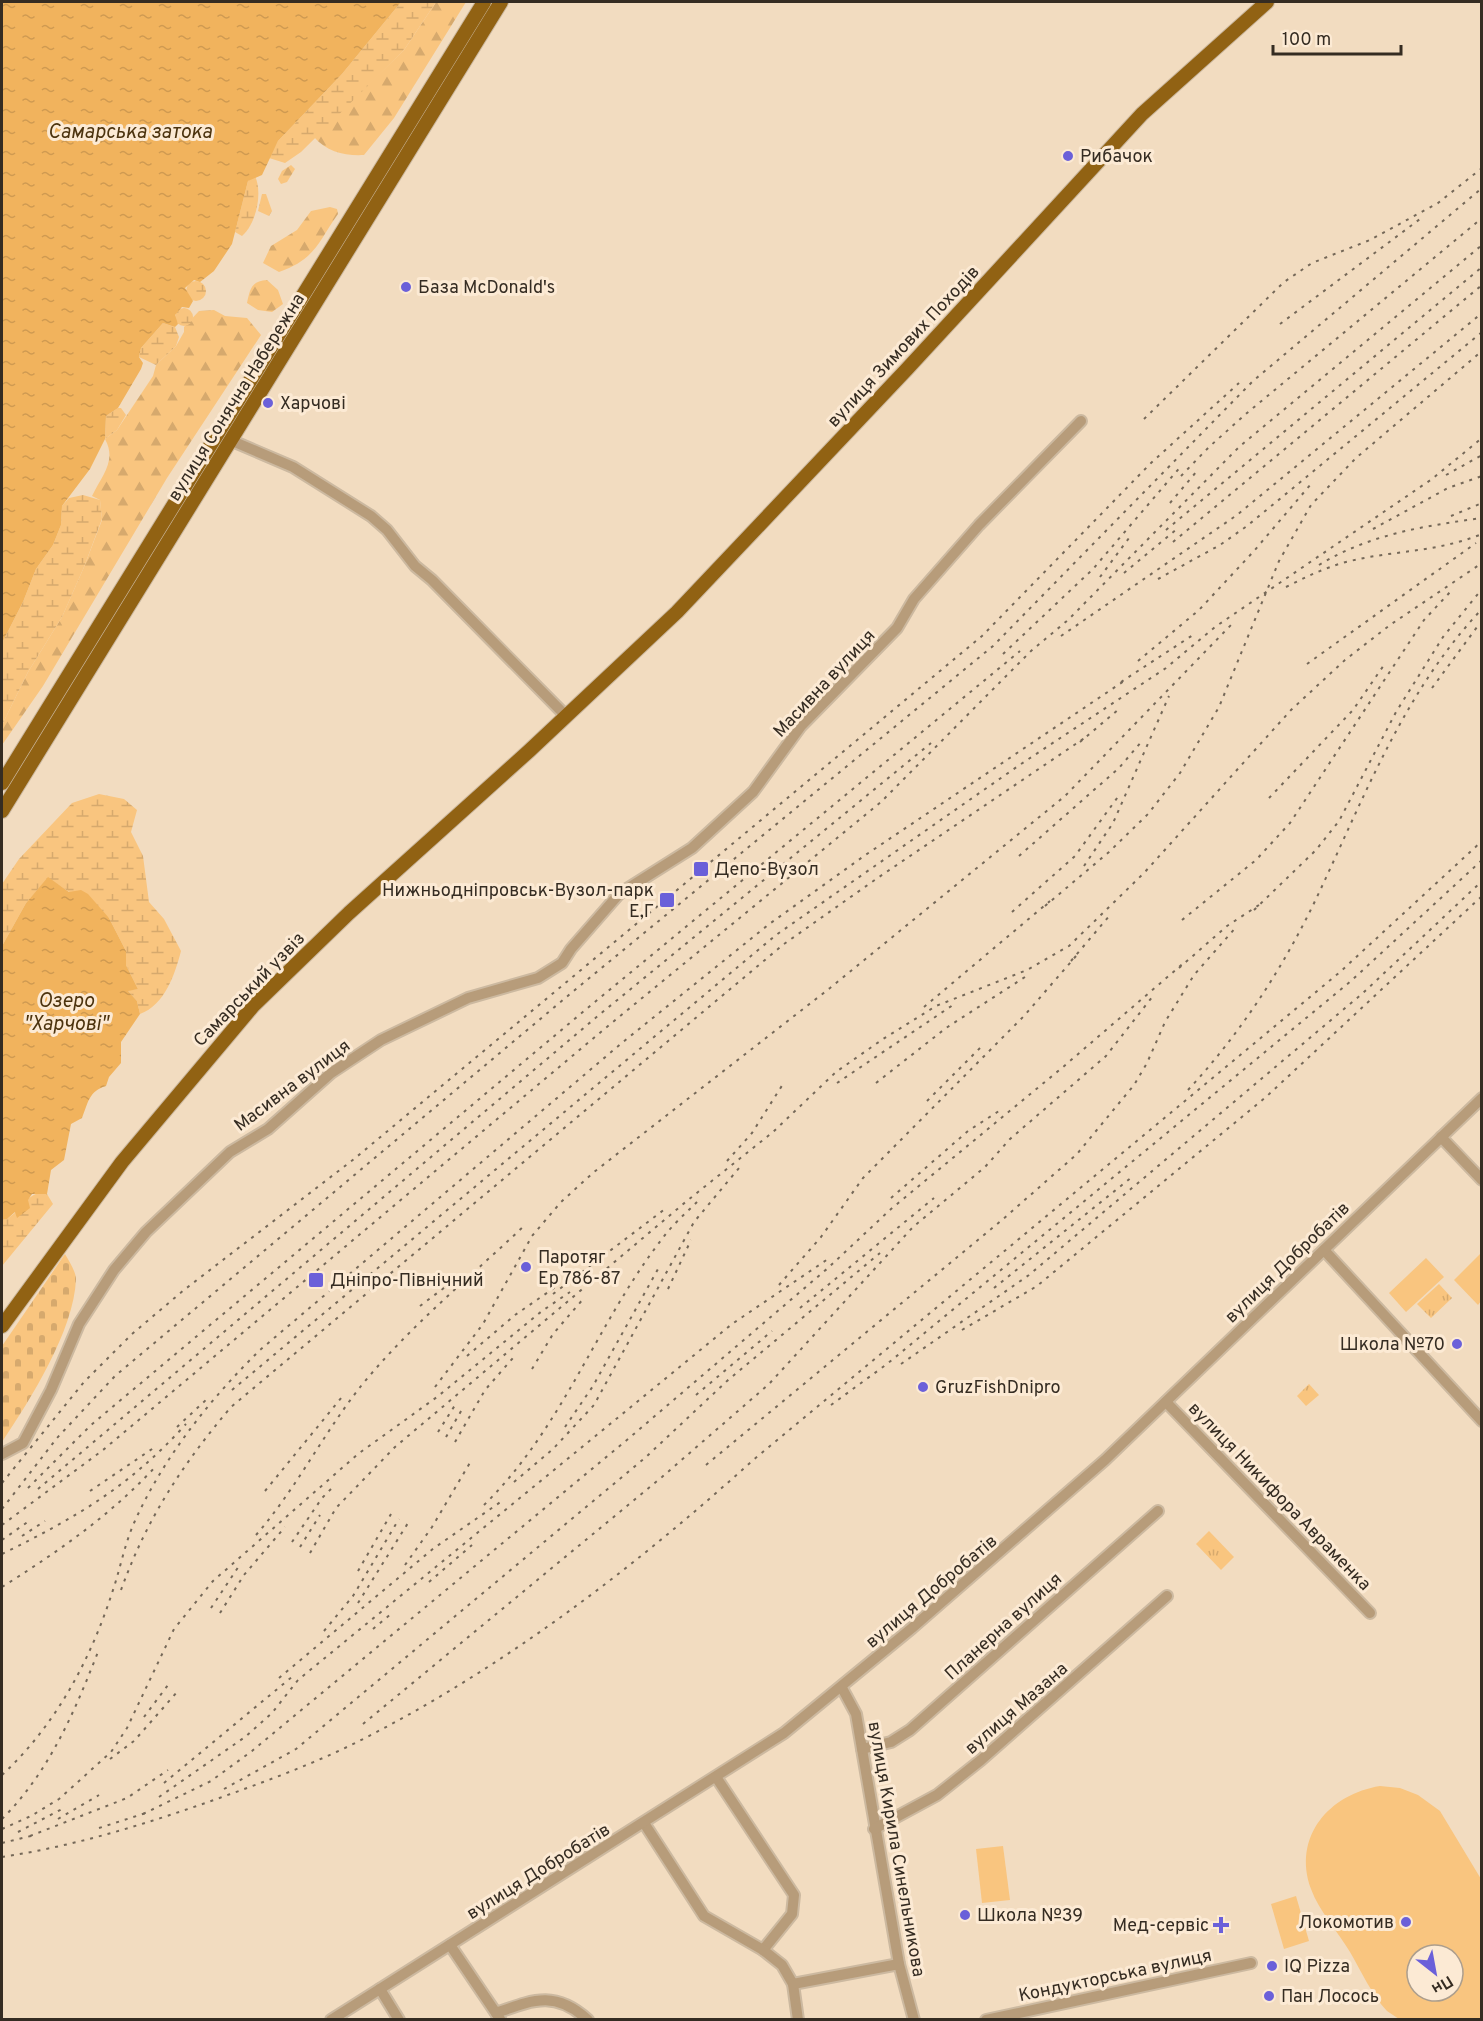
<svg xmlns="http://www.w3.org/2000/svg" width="1483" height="2021" font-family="Overpass,sans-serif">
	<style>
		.grass { fill: #f9c57f; fill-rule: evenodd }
		.forest { fill: url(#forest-firs) }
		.wetland { fill: url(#wetland-marsh) }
		.cemetery { fill: url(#cemetery-stones) }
		.park { fill: url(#park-tufts) }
		.water { fill: url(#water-ripples) }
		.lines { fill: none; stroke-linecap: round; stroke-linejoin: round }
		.minor-casing { stroke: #ccb9a0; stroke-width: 14 }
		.major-casing { stroke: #ccb9a0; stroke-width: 16 }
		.minor { stroke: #b79c7a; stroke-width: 10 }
		.major { stroke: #916213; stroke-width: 14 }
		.rail { stroke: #756858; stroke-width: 2; stroke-dasharray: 3 6; stroke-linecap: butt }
		.poi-dot { fill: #6b60d9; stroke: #fcead4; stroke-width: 2 }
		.labels { text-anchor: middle; stroke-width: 6; stroke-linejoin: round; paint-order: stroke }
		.poi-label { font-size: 18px; fill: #352c22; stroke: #fcead4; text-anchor: start }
		.street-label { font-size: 18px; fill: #352c22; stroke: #fcead4 }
		.water-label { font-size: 20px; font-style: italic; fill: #4c330e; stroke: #fcead4 }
	</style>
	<defs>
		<pattern id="forest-firs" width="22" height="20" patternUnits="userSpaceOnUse" patternTransform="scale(1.5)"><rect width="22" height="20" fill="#f9c57f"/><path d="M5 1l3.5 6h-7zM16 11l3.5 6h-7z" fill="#d6a96d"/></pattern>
		<pattern id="wetland-marsh" width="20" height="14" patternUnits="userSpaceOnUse" patternTransform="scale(1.5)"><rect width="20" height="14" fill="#f9c57f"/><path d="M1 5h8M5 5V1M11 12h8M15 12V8" fill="none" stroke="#d6a96d"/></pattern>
		<pattern id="cemetery-stones" width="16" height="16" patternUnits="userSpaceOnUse" patternTransform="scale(1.5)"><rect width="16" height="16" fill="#f9c57f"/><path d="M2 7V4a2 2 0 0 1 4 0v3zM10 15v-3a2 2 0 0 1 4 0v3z" fill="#d6a96d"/></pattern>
		<pattern id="park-tufts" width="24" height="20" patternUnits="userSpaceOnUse" patternTransform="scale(1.5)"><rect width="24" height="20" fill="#f9c57f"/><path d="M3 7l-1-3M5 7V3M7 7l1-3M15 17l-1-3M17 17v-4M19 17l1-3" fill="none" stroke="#d6a96d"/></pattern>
		<pattern id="water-ripples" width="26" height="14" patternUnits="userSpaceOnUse" patternTransform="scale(1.5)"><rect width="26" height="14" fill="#f1b35d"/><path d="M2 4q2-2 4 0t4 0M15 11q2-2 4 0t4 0" fill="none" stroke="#cf9a51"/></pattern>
	</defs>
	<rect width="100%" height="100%" fill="#f2dcc0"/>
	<g class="grass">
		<path d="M1481 1253V1301L1478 1305 1454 1280Z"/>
		<path d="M1426 1258 1444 1277 1406 1312 1389 1293Z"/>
		<path d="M1380 1786 1400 1788 1418 1795 1440 1811 1481 1879 1482 2017 1479 2019H1399L1387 2011C1372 1995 1361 1971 1350 1952 1338 1932 1319 1911 1311 1889 1292 1836 1330 1794 1380 1786ZM1417 1955H1453V1991H1417Z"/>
		<path d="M1003 1846 1010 1900 982 1903 976 1849Z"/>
		<path d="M1296 1896 1309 1941 1284 1949 1271 1904Z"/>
	</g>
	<g class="forest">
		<path d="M436 2H466L394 118 364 155C345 156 327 152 314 137L404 50Z"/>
		<path d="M291 165 295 169 287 182 281 184 278 179 282 171Z"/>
		<path d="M262 194H266L272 211 269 216 258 211Z"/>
		<path d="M330 207 337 209 338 214C318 242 316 259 279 272L263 263 271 246 297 230 311 211Z"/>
		<path d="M267 280 278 290 283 304 272 312 258 310 247 303C250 289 251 281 267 280Z"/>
		<path d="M214 310 225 316 247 318 261 335 167 478 43 686 2 745V725L28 672 62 617 84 567 102 520 100 500 92 496C102 475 117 461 105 439L117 430 153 376 156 365 176 346 184 332V327L199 311Z"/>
	</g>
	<g class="wetland">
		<path d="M401 2H436L404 50 301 152 285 163 269 158 278 141 342 74Z"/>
		<path d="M255 176C263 193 256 224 242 236L235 232 248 181Z"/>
		<circle cx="196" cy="291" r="10"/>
		<circle cx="184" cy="317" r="9"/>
		<path d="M163 323 175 327 179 337 176 346 156 365 139 357 141 348Z"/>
		<path d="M118 408H121L126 415 117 430 105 439 106 416Z"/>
		<path d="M83 495 100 500 102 519 84 567 62 617 28 672 2 725V643L23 602 36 569 53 545 61 525 62 506 69 498Z"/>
		<path d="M99 794 124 799 137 810 131 832 143 856 149 902 164 919 181 951C175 974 165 1005 140 1014L137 1001 127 990 138 989 126 965V951L109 918 48 878 26 903 2 946V884L19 859 72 803Z"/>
		<path d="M39 1193 47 1194 53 1204 2 1266V1220C17 1218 24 1196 39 1193Z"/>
	</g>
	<path class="cemetery" d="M65 1254C69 1261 76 1272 76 1279 74 1331 30 1400 2 1442V1346Z"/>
	<g class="park">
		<path d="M1439 1284 1452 1298 1431 1318 1417 1304Z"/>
		<path d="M1309 1384 1319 1395 1306 1406 1297 1396Z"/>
		<path d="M1209 1531 1234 1557 1221 1570 1196 1544Z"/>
	</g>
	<g class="water">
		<path d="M2 2H401L342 74 278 141 262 175 248 181 232 244 214 271 200 282 194 280 185 288 193 301 189 308 182 307 175 315 178 324 175 327 163 323 141 348 139 357 143 363 141 369 118 408 106 416 105 439 90 469 62 506 61 525 53 545 36 569 23 602 2 643Z"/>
		<path d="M48 877 69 892 81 890 88 894 109 918 126 951V965L138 989 128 991 137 1001 140 1014 121 1042V1063L109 1077 106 1086C89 1091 88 1103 82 1118L71 1124 64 1160 51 1170 47 1194H32L28 1200 30 1208 17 1218 15 1212 7 1219 2 1220V946L26 903Z"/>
	</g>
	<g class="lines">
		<defs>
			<g id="minor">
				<path d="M230 440 293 467 371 516 387 530 415 566 432 580 566 716"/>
				<path d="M1441 1137 1482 1180"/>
				<path d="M1324 1250 1482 1421"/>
				<path d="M1166 1402 1370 1613"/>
				<path d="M2 1454 23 1443 51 1390 79 1324 114 1270 146 1232 230 1152 268 1129 331 1073 381 1040 468 998 538 978 562 963 571 949 619 894 692 848 753 792 801 726 897 628 914 599 979 525 1081 421"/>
				<path d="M842 1688 856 1714 899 1964 914 2020"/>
				<path d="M862 1749 891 1742 910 1730 1158 1511"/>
				<path d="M716 1777 794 1895 792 1914 763 1950"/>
				<path d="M644 1823 704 1916 763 1950 782 1965 793 1984 798 2020"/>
				<path d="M874 1829 937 1795 981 1760 1167 1596"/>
				<path d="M450 1945 500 2019"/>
				<path d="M793 1984 899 1964"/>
				<path d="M380 1989 399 2020"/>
				<path d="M496 2013C533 2000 555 1990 588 2020"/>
				<path d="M331 2020 784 1733 912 1628 1105 1460 1482 1098"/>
				<path d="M986 2020 1251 1963"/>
			</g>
			<g id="major">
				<path d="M2 783 484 2"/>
				<path d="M2 811 501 2"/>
				<path d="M2 1326 122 1162 253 1006 349 913 529 751 677 612 907 369 1142 114 1267 2"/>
			</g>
		</defs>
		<use href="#minor" class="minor-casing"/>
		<use href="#major" class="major-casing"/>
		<use href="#minor" class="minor"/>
		<use href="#major" class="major"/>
		<g class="rail">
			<path d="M1280 324 1420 219"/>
			<path d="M1144 419 1284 282 1312 263 1370 240 1438 203 1482 168"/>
			<path d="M1446 475 1482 455"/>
			<path d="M1181 476 1209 447 1247 413 1482 218"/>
			<path d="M1170 503 1197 471"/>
			<path d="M1451 516 1482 503"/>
			<path d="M1373 529 1448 488 1482 476"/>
			<path d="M1166 530 1482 267"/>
			<path d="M1173 542 1482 285"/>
			<path d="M1319 565C1370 534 1424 526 1482 518"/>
			<path d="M1124 573 1177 529"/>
			<path d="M1100 577 1132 534"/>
			<path d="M1158 579 1220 545 1247 526 1482 332"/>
			<path d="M1286 587C1306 577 1324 568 1346 562 1393 550 1435 553 1482 534"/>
			<path d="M1061 636 1237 515 1482 313"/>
			<path d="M1003 654 1093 569 1182 465"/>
			<path d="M1138 661 1199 610 1254 551 1311 484"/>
			<path d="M1307 664 1476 543"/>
			<path d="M1121 682 1196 633"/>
			<path d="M1432 688 1480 623"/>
			<path d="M1080 742 1119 709"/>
			<path d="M1269 798 1353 710 1384 665"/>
			<path d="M1019 856 1119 768 1142 741"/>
			<path d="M1084 866 1113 823 1169 696"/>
			<path d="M1045 906 1109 852 1148 814 1180 773 1219 707 1279 561 1311 505 1356 458 1482 351"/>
			<path d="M1254 910 1316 850 1339 821 1396 712 1443 637 1482 589"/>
			<path d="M1012 912 1075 856 1120 794"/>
			<path d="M1182 920 1256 860 1290 823 1424 620 1452 590"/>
			<path d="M1071 961 1110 915"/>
			<path d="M1179 968 1227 926 1259 905"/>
			<path d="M924 1007 1050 901"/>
			<path d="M837 1083 953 1005"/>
			<path d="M876 1083 946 1028 1025 977"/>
			<path d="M1188 1090C1240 1034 1283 968 1316 899 1364 798 1404 691 1482 609"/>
			<path d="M927 1101 980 1048"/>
			<path d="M727 1161 752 1133 783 1084"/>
			<path d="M891 1198 968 1131 999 1111"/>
			<path d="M779 1285 821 1237 863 1178 1024 1016 1076 956"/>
			<path d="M994 1288 1132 1177"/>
			<path d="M668 1289 691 1240"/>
			<path d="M553 1294 665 1209"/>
			<path d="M420 1306 457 1278"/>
			<path d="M800 1308 934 1198"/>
			<path d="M962 1330 1037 1286 1266 1097 1482 896"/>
			<path d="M467 1356 515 1315 557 1286"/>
			<path d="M901 1364 1029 1275 1363 993 1482 881"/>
			<path d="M532 1369 553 1334 584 1298"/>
			<path d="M435 1387 483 1324 532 1236 561 1202 594 1172 830 988 1065 796 1231 625"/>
			<path d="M232 1390 776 935 1021 764 1166 668 1215 627 1432 479 1482 438"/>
			<path d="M696 1395 772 1331"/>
			<path d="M831 1405 887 1364 1351 981 1482 860"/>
			<path d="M177 1427 208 1398"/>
			<path d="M565 1427 593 1386 658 1269"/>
			<path d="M438 1432 457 1402"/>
			<path d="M446 1437 464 1406"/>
			<path d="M455 1442 485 1390 513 1358"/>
			<path d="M706 1465 1002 1220 1077 1154 1134 1085 1147 1063 1165 1022 1194 975 1237 926"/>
			<path d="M514 1482 553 1449 594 1405 694 1222 739 1168"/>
			<path d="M2 1483 84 1382 132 1334 184 1290 354 1159 982 636 1151 463 1239 383"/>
			<path d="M28 1488 91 1425 590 1006 1020 651"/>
			<path d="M38 1489 599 1015 931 743"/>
			<path d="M90 1491 155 1447"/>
			<path d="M265 1491 342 1397"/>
			<path d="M484 1505C564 1426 596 1324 662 1239 672 1225 685 1214 697 1202"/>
			<path d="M2 1509 57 1438 115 1376 576 989 993 646 1253 381 1482 188"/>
			<path d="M2 1525 103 1450 608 1026 881 802 1031 651 1068 620 1239 447 1482 245"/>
			<path d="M256 1535C296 1489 323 1434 361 1386 409 1327 469 1278 524 1226"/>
			<path d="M22 1536 45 1521"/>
			<path d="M2 1540 29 1521"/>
			<path d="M292 1542 322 1498 331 1489"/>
			<path d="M300 1547 320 1515"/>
			<path d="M310 1553 336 1508 395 1447 688 1200 773 1132 836 1072 883 1039 936 1006 1027 970 1069 946 1144 873 1291 710 1345 660 1390 625 1482 563"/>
			<path d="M2 1554C77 1517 129 1487 186 1424"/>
			<path d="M405 1565 432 1527 471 1461"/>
			<path d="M358 1571 391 1514"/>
			<path d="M429 1582 472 1545"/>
			<path d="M2 1587C59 1551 111 1515 157 1465"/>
			<path d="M121 1590C147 1518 182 1465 231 1407L784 944 879 877 1086 737"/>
			<path d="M358 1603 408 1523"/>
			<path d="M211 1608 241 1563"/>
			<path d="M220 1613 244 1575 285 1527"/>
			<path d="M373 1629 392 1613"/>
			<path d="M324 1631 353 1596 399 1519"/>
			<path d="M279 1678 434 1548 502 1501"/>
			<path d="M144 1717 168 1685"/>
			<path d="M363 1724 662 1477 769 1384 913 1227 985 1167 1010 1139 1106 1056 1153 996"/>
			<path d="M110 1759 134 1741 178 1691"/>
			<path d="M2 1775C55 1726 90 1661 112 1593 120 1570 124 1546 134 1523 163 1458 210 1399 260 1350L623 1042 768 925 864 856 1127 679"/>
			<path d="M164 1783 293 1676"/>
			<path d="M224 1789 296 1749 646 1457 727 1381 880 1253"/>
			<path d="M159 1797 245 1737 272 1713 298 1680 732 1324 828 1259"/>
			<path d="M143 1814 211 1781 252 1751 628 1439 828 1268 891 1209 1063 1067 1186 961"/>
			<path d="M2 1819C49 1772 74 1713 98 1652"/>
			<path d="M58 1819 99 1795"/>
			<path d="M99 1828 149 1812"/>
			<path d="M2 1829 31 1816 59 1799 111 1752 127 1728 174 1629 213 1581 358 1454 437 1397 542 1311 570 1292"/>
			<path d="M18 1832 64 1808"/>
			<path d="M30 1836 127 1798 168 1770"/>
			<path d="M2 1843 35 1835"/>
			<path d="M2 1857C74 1846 143 1825 211 1801 264 1782 317 1763 367 1737 507 1665 635 1567 752 1461L1340 972 1482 841"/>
		</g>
	</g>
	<g class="poi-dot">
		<circle cx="1068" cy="156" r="6"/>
		<circle cx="406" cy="287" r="6"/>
		<circle cx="268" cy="403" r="6"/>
		<rect x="693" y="861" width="16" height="16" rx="3"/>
		<rect x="659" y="892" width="16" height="16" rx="3"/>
		<circle cx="526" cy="1267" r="6"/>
		<rect x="308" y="1272" width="16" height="16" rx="3"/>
		<circle cx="1457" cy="1344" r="6"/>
		<circle cx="923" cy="1387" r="6"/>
		<circle cx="965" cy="1915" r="6"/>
		<circle cx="1406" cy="1922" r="6"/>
		<path d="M1218 1916h6v6h6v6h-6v6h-6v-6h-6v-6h6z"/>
		<circle cx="1272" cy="1966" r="6"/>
		<circle cx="1269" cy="1996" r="6"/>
	</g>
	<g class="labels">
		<g class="poi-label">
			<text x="1080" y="162">Рибачок</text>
			<text x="418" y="293">База McDonald's</text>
			<text x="280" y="409">Харчові</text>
			<text x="714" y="875">Депо-Вузол</text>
			<text x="654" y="896" text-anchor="end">Нижньодніпровськ-Вузол-парк<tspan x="654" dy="21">Е,Г</tspan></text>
			<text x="538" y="1263">Паротяг<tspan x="538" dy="21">Ер 786-87</tspan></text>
			<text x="330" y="1286">Дніпро-Північний</text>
			<text x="1445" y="1350" text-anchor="end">Школа №70</text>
			<text x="935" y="1393">GruzFishDnipro</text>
			<text x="977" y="1921">Школа №39</text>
			<text x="1394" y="1928" text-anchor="end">Локомотив</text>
			<text x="1209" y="1931" text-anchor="end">Мед-сервіс</text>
			<text x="1284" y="1972">IQ Pizza</text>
			<text x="1281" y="2002">Пан Лосось</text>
		</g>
		<g class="street-label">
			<text transform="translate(903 346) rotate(-47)" y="6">вулиця Зимових Походів</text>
			<text transform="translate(236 397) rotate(-58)" y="6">вулиця Сонячна Набережна</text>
			<text transform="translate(824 683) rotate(-47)" y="6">Масивна вулиця</text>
			<text transform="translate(249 989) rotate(-46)" y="6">Самарський узвіз</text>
			<text transform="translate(292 1085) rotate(-37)" y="6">Масивна вулиця</text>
			<text transform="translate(1287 1262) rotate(-44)" y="6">вулиця Добробатів</text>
			<text transform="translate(1280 1496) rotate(46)" y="6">вулиця Никифора Авраменка</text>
			<text transform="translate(931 1591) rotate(-40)" y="6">вулиця Добробатів</text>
			<text transform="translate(1003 1626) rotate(-42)" y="6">Планерна вулиця</text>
			<text transform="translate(1016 1708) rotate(-41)" y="6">вулиця Мазана</text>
			<text transform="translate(897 1849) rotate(80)" y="6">вулиця Кирила Синельникова</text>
			<text transform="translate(538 1871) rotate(-32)" y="6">вулиця Добробатів</text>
			<text transform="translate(1115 1975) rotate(-12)" y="6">Кондукторська вулиця</text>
		</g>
		<g class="water-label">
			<text x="130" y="138">Самарська затока</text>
			<text x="66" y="1007">Озеро<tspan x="66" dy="23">"Харчові"</tspan></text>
		</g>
	</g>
	<rect width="1483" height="2021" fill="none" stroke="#352c22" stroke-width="6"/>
	<g transform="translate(1435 1973) rotate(149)"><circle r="28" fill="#fcead4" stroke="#ac9e8d" stroke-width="1.5"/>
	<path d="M0-4.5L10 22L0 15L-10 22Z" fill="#6b60d9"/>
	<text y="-9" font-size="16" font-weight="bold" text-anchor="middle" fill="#352c22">Пн</text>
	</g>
	<path d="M1273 45v9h128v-9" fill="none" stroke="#352c22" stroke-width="3"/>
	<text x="1282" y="45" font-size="18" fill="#352c22" stroke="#fcead4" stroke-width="4.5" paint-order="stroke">100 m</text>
</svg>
